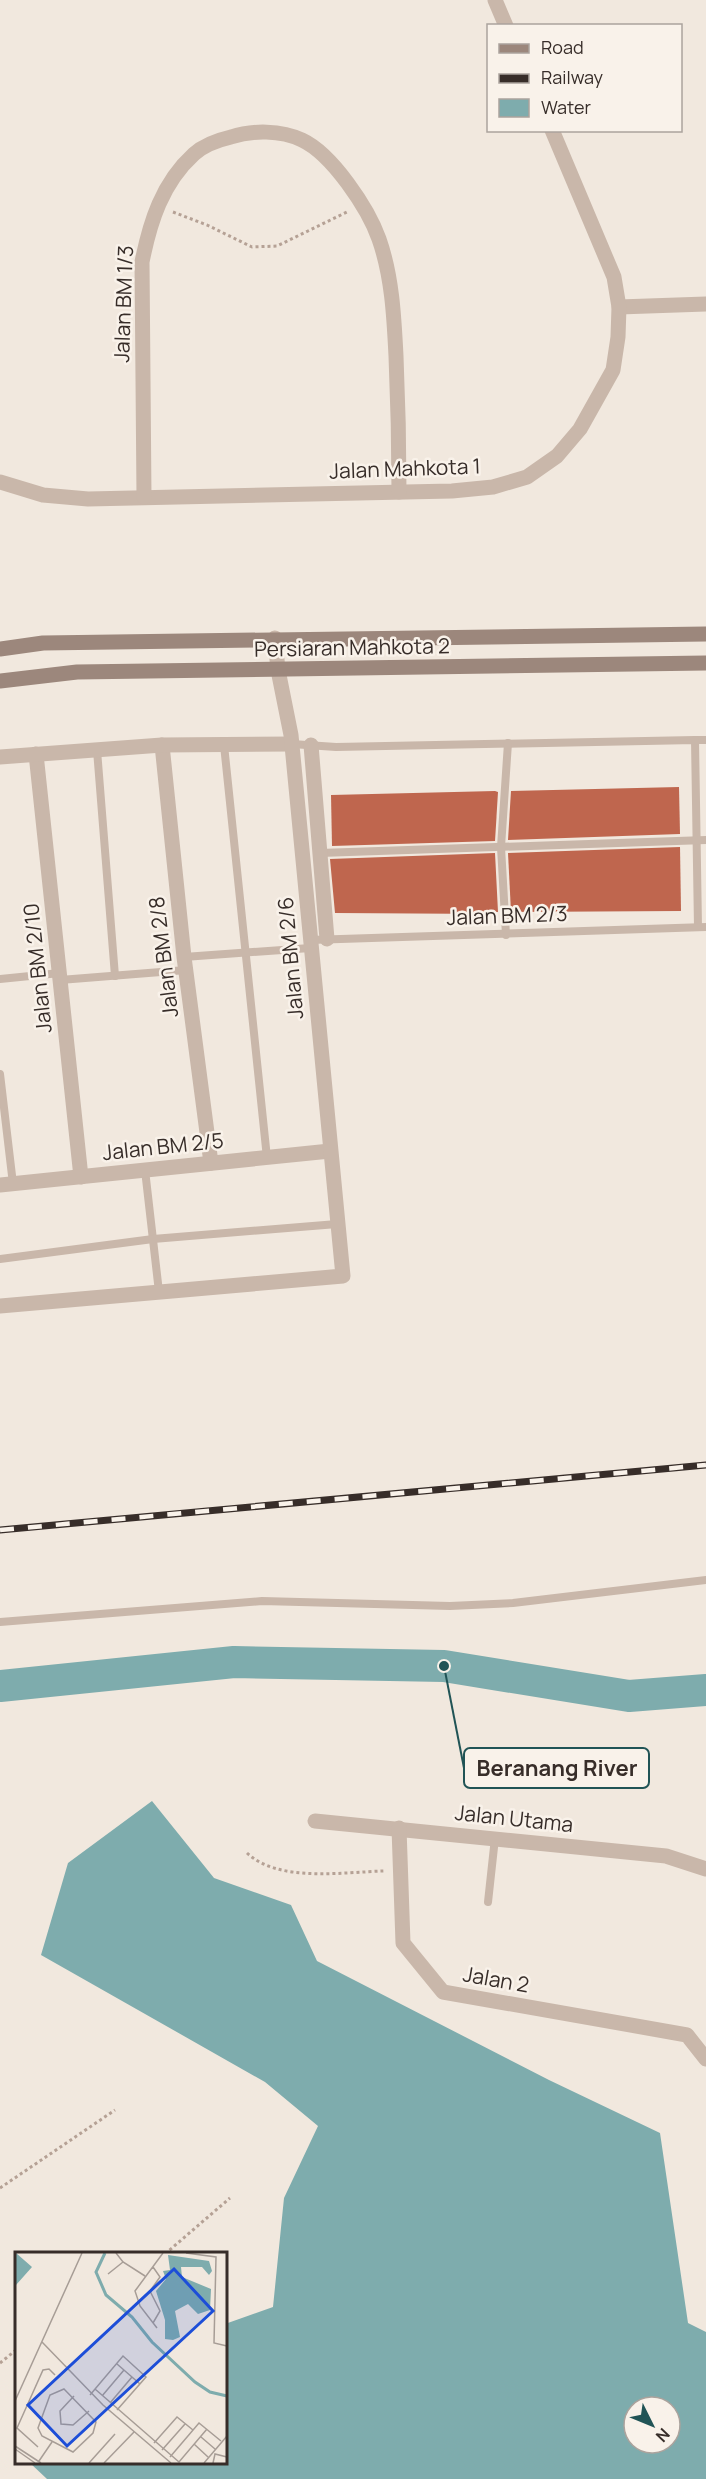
<svg xmlns="http://www.w3.org/2000/svg" width="706" height="2479" font-family="Manrope,sans-serif">
	<style>
		.water { fill: #7eacad; fill-rule: evenodd }
		.lines { fill: none; stroke-linecap: round; stroke-linejoin: round }
		.river { stroke: #7eacad; stroke-width: 32 }
		.building { fill: #bf664e }
		.path { stroke: #b5a195; stroke-width: 3; stroke-dasharray: 3 3; stroke-linecap: butt }
		.service { stroke: #c9b7aa; stroke-width: 8 }
		.minor { stroke: #c9b7aa; stroke-width: 15 }
		.secondary { stroke: #9c877c; stroke-width: 15 }
		.rail-casing { stroke: #372d29; stroke-width: 7 }
		.rail { stroke: #f9f2ea; stroke-width: 4.5; stroke-dasharray: 14; stroke-linecap: butt }
		.labels { text-anchor: middle; stroke-width: 5; stroke-linejoin: round; paint-order: stroke }
		.street-label { font-size: 21px; fill: #372d29; stroke: #f9f2ea }
		.inset-river { fill: none; stroke: #7eacad; stroke-width: 3 }
		.inset-road { fill: none; stroke: #a79d96; stroke-width: 1.5 }
		.view { fill: #1d4ed8; fill-opacity: 0.15; stroke: #1d4ed8; stroke-width: 3 }
		.inset-edge { fill: none; stroke: #372d29; stroke-width: 3 }
		.leader { fill: none; stroke: #215456; stroke-width: 2 }
		.callout-dot { fill: #215456; stroke: #f9f2ea; stroke-width: 2 }
		.callout { fill: #f9f2ea; stroke: #215456; stroke-width: 2 }
		.callout-label { font-size: 22px; text-anchor: middle; font-weight: bold; fill: #372d29 }
	</style>
	<rect width="100%" height="100%" fill="#f1e8de"/>
	<path class="water" d="M152 1801 214 1878 291 1905 317 1961 549 2080 660 2133 688 2323 706 2332V2479H47L30 2463 225 2462V2324L273 2307 284 2198 318 2126 265 2082 41 1955 68 1863ZM634 2407H670V2443H634Z"/>
	<g class="lines">
		<path class="river" d="M0 1686 234 1662 444 1666 629 1696 706 1690"/>
	</g>
	<g class="building">
		<path d="M679 787 680 834 508 840 511 791Z"/>
		<path d="M495 791 498 792 495 841 332 846 331 795Z"/>
		<path d="M680 847 681 911 511 912 508 853Z"/>
		<path d="M495 853 498 912H493V914L335 913 330 859Z"/>
	</g>
	<g class="lines">
		<g class="path">
			<path d="M173 212 207 225 252 247 277 246 349 211"/>
			<path d="M247 1853C279 1883 343 1872 384 1871"/>
			<path d="M0 2188 115 2110"/>
			<path d="M165 2254 230 2198"/>
			<path d="M0 2363 16 2350"/>
		</g>
		<g class="service">
			<path d="M695 740H706"/>
			<path d="M292 744 336 747 695 740 698 927"/>
			<path d="M224 745 267 1158"/>
			<path d="M97 750 115 976"/>
			<path d="M320 853 706 840"/>
			<path d="M506 935 501 847 508 743"/>
			<path d="M310 940 706 927"/>
			<path d="M184 957 310 948"/>
			<path d="M0 979 60 973"/>
			<path d="M60 980 186 970"/>
			<path d="M0 1074 13 1184"/>
			<path d="M145 1170 159 1292"/>
			<path d="M0 1259 153 1239 337 1224"/>
			<path d="M0 1622 262 1601 450 1606 513 1603 706 1580"/>
			<path d="M488 1902 495 1838"/>
		</g>
		<g class="minor">
			<path d="M495 0 506 26"/>
			<path d="M619 307 706 304"/>
			<path d="M0 482 43 495 88 499 452 491 493 487 527 477 557 456 580 429 613 370 618 337 619 307 614 277 552 130"/>
			<path d="M144 497 142 262C150 222 162 183 194 154 204 145 218 140 231 137 252 130 281 130 302 140 332 154 368 208 379 239 392 276 394 316 396 356 398 401 399 446 399 492"/>
			<path d="M162 745 184 957 211 1163"/>
			<path d="M311 745 327 939"/>
			<path d="M36 754 81 1177"/>
			<path d="M0 757 162 745 292 744"/>
			<path d="M0 1185 330 1151"/>
			<path d="M0 1306 343 1276 291 735 278 670 275 638"/>
			<path d="M315 1821 666 1856 706 1869"/>
			<path d="M399 1828 403 1943 443 1992 687 2035 706 2059"/>
		</g>
		<g class="secondary">
			<path d="M0 649 43 643 706 634"/>
			<path d="M0 681 77 672 706 663"/>
		</g>
		<defs>
			<path id="rail" d="M0 1530 706 1465"/>
		</defs>
		<use href="#rail" class="rail-casing"/>
		<use href="#rail" class="rail"/>
	</g>
	<g class="labels">
		<g class="street-label">
			<text transform="translate(124 304) rotate(-88)" y="7">Jalan BM 1/3</text>
			<text transform="translate(405 469) rotate(-2)" y="7">Jalan Mahkota 1</text>
			<text transform="translate(352 648) rotate(-1)" y="7">Persiaran Mahkota 2</text>
			<text transform="translate(507 916) rotate(-2)" y="7">Jalan BM 2/3</text>
			<text transform="translate(164 957) rotate(-97)" y="7">Jalan BM 2/8</text>
			<text transform="translate(291 958) rotate(-95)" y="7">Jalan BM 2/6</text>
			<text transform="translate(38 968) rotate(-96)" y="7">Jalan BM 2/10</text>
			<text transform="translate(163 1147) rotate(-6)" y="7">Jalan BM 2/5</text>
			<text transform="translate(514 1819) rotate(6)" y="7">Jalan Utama</text>
			<text transform="translate(496 1980) rotate(10)" y="7">Jalan 2</text>
		</g>
	</g>
	<g transform="translate(15 2252)">
		<rect width="212" height="212" fill="#f1e8de"/>
		<path d="M1 1 17 15 1 33 0 1ZM153 3 194 9 197 19 194 23 187 15H166L167 25 196 37 195 58 183 62 173 52 160 59 165 85 158 88 150 87V68L141 39 151 27 148 19 155 18Z" fill="#7eacad"/>
		<path class="inset-river" d="M90 1 81 20 91 43 117 65 137 90 180 130 195 140 212 144"/>
		<path class="inset-road" d="M101 1 108 10 130 24M171 1 201 5 199 91 212 94M138 15 145 25 135 39 145 59 138 71M93 22 108 10M142 76 125 54 120 39 148 1M27 90 88 153 156 211M102 112 125 132M49 137 81 170 78 181 58 200 27 184 23 176 35 143ZM80 137 164 210 192 177M75 143 108 104 131 125 102 158M59 144 45 159 46 172 58 173 74 159M87 144 109 118M0 149 67 1M95 151 117 125M186 185 200 197M139 191 162 165 178 178M179 192 193 205M0 194 26 211M23 195 2 176 28 118 34 117 40 123M0 197 20 211M147 198 170 172M155 205 184 171 206 189M24 209 37 190M74 211 100 182M89 211 119 180M189 211 212 184M198 211 200 202 212 205"/>
		<path class="view" d="M159 17 198 59 52 194 13 153Z"/>
		<rect width="212" height="212" class="inset-edge"/>
	</g>
	<path class="leader" d="M444 1666L464 1768"/>
	<circle class="callout-dot" cx="444" cy="1666" r="6"/>
	<rect class="callout" x="464" y="1748" width="185" height="40" rx="6"/>
	<g class="callout-label">
		<text x="557" y="1776">Beranang River</text>
	</g>
	<rect x="487" y="24" width="195" height="108" fill="#f9f2ea" stroke="#aba39d" stroke-width="1.5"/>
	<rect x="499" y="44" width="30" height="9" fill="#9c877c" stroke="#aba39d" stroke-width="1.5"/>
	<text x="541" y="54" font-size="18" fill="#372d29">Road</text>
	<rect x="499" y="74" width="30" height="9" fill="#372d29" stroke="#aba39d" stroke-width="1.5"/>
	<text x="541" y="84" font-size="18" fill="#372d29">Railway</text>
	<rect x="499" y="99" width="30" height="18" fill="#7eacad" stroke="#aba39d" stroke-width="1.5"/>
	<text x="541" y="114" font-size="18" fill="#372d29">Water</text>
	<g transform="translate(652 2425) rotate(133)"><circle r="28" fill="#f9f2ea" stroke="#aba39d" stroke-width="1.5"/>
	<path d="M0-4.5L10 22L0 15L-10 22Z" fill="#215456"/>
	<text y="-9" font-size="16" font-weight="bold" text-anchor="middle" fill="#372d29">N</text>
	</g>
</svg>
